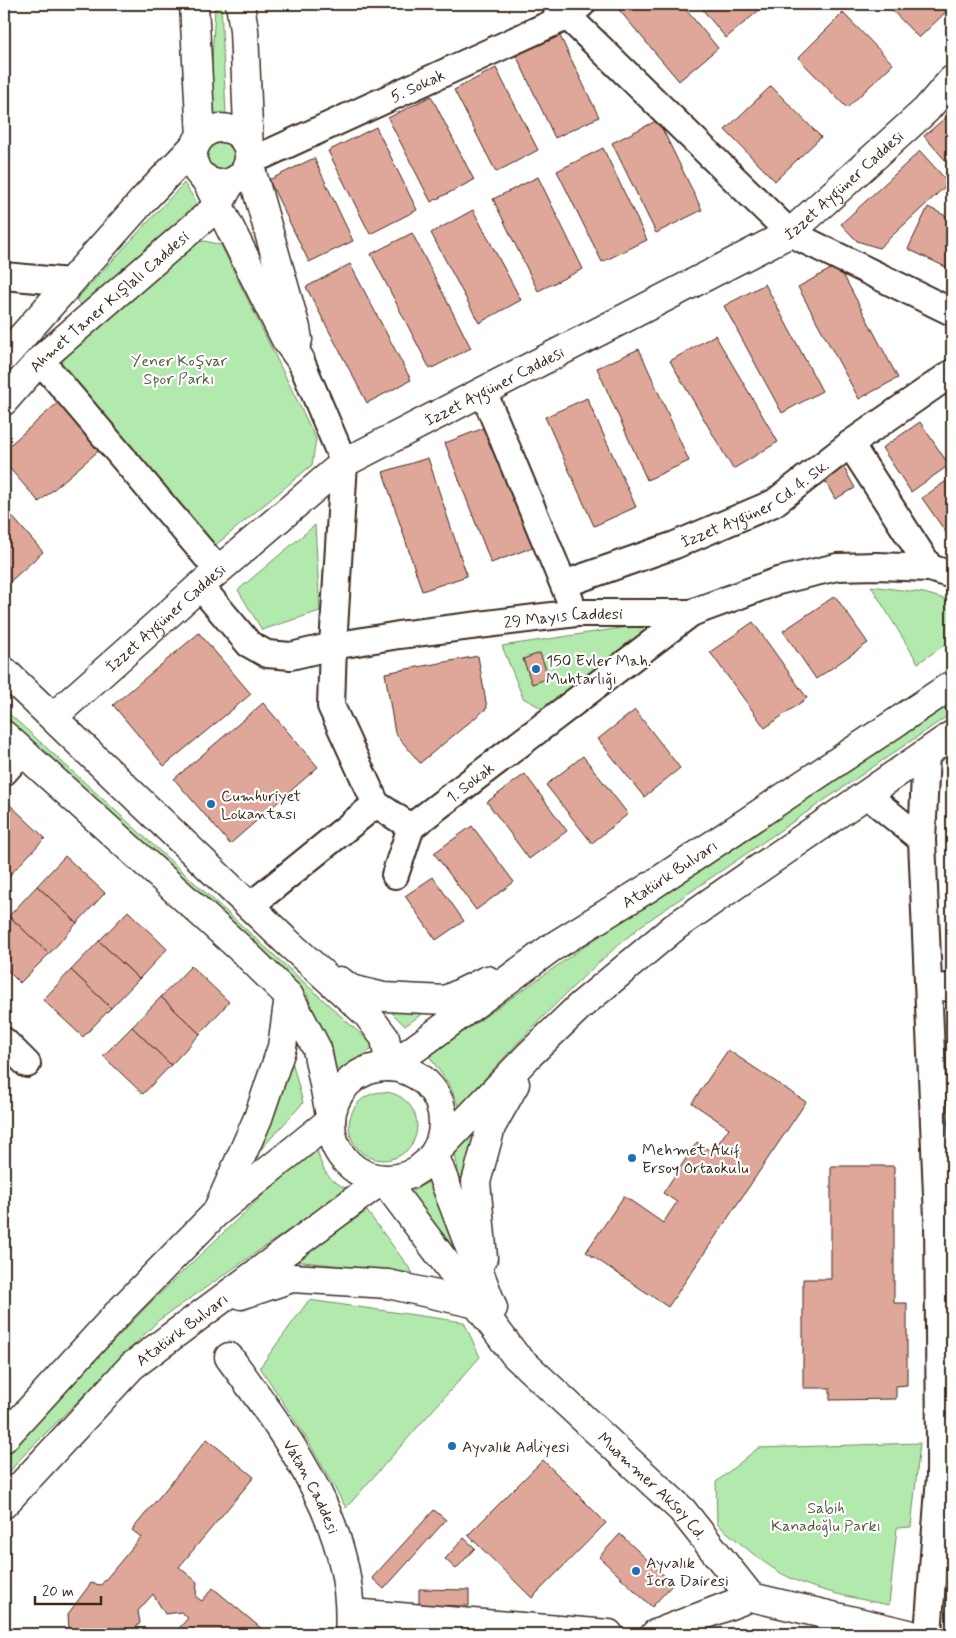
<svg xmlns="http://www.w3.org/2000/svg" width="956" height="1638" font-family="Mynerve,sans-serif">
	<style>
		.green { fill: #b2e9ac; stroke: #768a65 }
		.building { fill: #dfa799; stroke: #3b2a1e }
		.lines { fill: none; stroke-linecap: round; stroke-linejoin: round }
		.minor-casing { stroke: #3b2a1e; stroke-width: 30 }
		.tertiary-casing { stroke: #3b2a1e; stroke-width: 31 }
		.primary-casing { stroke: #3b2a1e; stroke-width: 31 }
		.minor { stroke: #fff; stroke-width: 26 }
		.tertiary { stroke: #fff; stroke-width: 28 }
		.primary { stroke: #fff; stroke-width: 28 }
		.poi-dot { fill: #1f6fb2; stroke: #fff; stroke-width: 2 }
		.labels { text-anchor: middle; stroke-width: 4.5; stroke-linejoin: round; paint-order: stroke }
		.street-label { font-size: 16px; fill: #3b2a1e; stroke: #fff }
		.park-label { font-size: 16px; fill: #595a42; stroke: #fff }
		.poi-label { font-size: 16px; fill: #3b2a1e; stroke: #fff; text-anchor: start }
	</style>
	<rect width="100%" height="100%" fill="#fff"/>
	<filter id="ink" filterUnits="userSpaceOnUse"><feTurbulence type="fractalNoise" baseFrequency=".02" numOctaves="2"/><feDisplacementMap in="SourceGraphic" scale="10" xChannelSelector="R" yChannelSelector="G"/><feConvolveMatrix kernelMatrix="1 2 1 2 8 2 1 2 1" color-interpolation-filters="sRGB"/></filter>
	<g filter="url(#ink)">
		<g class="green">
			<path d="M215 6H221L226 114 209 117Z"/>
			<circle cx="221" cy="157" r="18"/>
			<path d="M184 183 199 206 82 306 76 300Z"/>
			<path d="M205 241 221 245 316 439 312 465 211 549 51 360 188 243Z"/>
			<path d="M315 525 320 611 262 630 238 590Z"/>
			<path d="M871 586 924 593 952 601V640L918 663Z"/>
			<path d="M668 621 545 710 523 698 502 646Z"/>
			<path d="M943 706 949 715 642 925C575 980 517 1043 459 1107L450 1086 429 1056 622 920Z"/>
			<path d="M4 709 375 1047 335 1074 307 994 240 929 4 715Z"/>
			<path d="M386 1007 426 1011 405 1026Z"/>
			<path d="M290 1053 303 1103 253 1158Z"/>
			<circle cx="383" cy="1126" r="34"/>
			<path d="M478 1124 463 1200 454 1147Z"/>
			<path d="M316 1144C321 1168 325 1179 348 1189L159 1320 19 1460 4 1479V1457L5 1455 149 1304Z"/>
			<path d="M437 1177 466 1268 407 1194Z"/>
			<path d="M367 1211 413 1273 293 1261Z"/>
			<path d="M309 1300 464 1322 480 1357 346 1508 308 1441 260 1367Z"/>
			<path d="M920 1443 911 1527 897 1528 889 1605C859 1599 820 1592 792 1579 766 1567 739 1542 717 1524L716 1482 758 1448Z"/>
		</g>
		<g class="building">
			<path d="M614 4H681L718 48 679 81Z"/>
			<path d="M698 4H760L763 7 726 38Z"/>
			<path d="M886 4H952V6L919 38Z"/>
			<path d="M843 13 893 64 847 108 798 58Z"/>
			<path d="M559 34 599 117 555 138 516 55Z"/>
			<path d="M496 68 538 150 496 172 454 90Z"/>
			<path d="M771 86 821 137 775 181 725 130Z"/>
			<path d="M431 96 474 180 431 202 388 118Z"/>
			<path d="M952 112V168L924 136Z"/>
			<path d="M658 120 702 210 656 233 612 143Z"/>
			<path d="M376 127 417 210 370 234 328 151Z"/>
			<path d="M603 148 647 240 602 262 557 171Z"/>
			<path d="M920 151 949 183 879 248 857 241 841 224Z"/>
			<path d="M314 158 353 241 309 262 269 180Z"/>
			<path d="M538 177 583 269 538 291 493 199Z"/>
			<path d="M928 207 952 219V270L908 249Z"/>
			<path d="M473 210 521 300 479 323 431 233Z"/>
			<path d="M412 233 471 348 430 369 371 254Z"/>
			<path d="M350 264 411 380 367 403 306 287Z"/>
			<path d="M838 265 898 378 859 399 798 287Z"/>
			<path d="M765 284 822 391 782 413 724 306Z"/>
			<path d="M715 335 778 442 733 469 670 361Z"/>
			<path d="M639 349 689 461 647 480 597 368Z"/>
			<path d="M587 398 636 507 594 526 545 417Z"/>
			<path d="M62 399 103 447 39 502 4 462V450Z"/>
			<path d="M920 422 949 465 911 492 882 448Z"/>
			<path d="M489 426 536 546 491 563 445 443Z"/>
			<path d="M428 458 467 576 422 591 383 472Z"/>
			<path d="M843 466 855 488 835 499 823 477Z"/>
			<path d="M952 477V541L922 498Z"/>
			<path d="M4 507 43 552 4 587Z"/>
			<path d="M835 596 868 643 816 679 783 631Z"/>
			<path d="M753 622 807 698 765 728 710 652Z"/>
			<path d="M199 633 251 694 164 766 113 705Z"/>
			<path d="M540 653 549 678 532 684 523 659Z"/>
			<path d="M478 656 487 708 420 763 395 733 385 673Z"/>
			<path d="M263 703 318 767 230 844 174 779Z"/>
			<path d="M635 710 680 768 644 797 598 739Z"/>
			<path d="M583 756 628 814 592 843 546 785Z"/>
			<path d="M525 774 567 831 529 859 487 802Z"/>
			<path d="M8 803 45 838 4 881V807Z"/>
			<path d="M472 826 514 882 476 910 434 853Z"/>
			<path d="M65 856 105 893 77 923 37 886Z"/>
			<path d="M433 877 464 921 436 940 405 896Z"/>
			<path d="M37 886 77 923 49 954 9 916Z"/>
			<path d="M128 911 167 949 139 979 99 941Z"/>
			<path d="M9 916 49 954 20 983 4 967V921Z"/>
			<path d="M99 941 139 979 111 1008 71 970Z"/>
			<path d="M191 966 229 1002 200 1034 161 997Z"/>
			<path d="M71 970 111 1008 83 1037 43 1000Z"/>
			<path d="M161 997 200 1034 171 1065 132 1027Z"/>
			<path d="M132 1027 171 1065 143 1094 103 1056Z"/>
			<path d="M728 1050 806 1102 668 1307 586 1252 624 1196 663 1223 677 1202 663 1193 697 1142 712 1152 729 1128 692 1103Z"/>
			<path d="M831 1166H894V1303H907V1385L896 1386V1399L830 1400V1388H803V1279H831Z"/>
			<path d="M207 1439 254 1477 179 1567 197 1582 196 1597 202 1601 213 1588 268 1634H174L188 1618 181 1612 165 1614 153 1594 138 1611 140 1623 131 1634H76L69 1629 68 1614 91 1583 101 1585 141 1537 132 1530Z"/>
			<path d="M543 1460 606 1523 532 1598 468 1535Z"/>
			<path d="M434 1510 446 1520 384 1589 372 1578Z"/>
			<path d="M620 1534 673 1584 652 1607 599 1557Z"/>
			<path d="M464 1538 475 1548 456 1569 445 1559Z"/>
			<path d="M419 1589 469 1590V1606L419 1605Z"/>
		</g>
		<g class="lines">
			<defs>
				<g id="minor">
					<path d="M555 4 790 233 952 312"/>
					<path id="s1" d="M249 162 566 17 582 4"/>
					<path d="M4 276 70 282"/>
					<path d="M300 359 344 463 333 646 331 706 376 804"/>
					<path d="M40 360 218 570"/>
					<path d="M483 391 570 600"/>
					<path d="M850 444 930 568"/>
					<path id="s2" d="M564 584 675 545 774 503 850 444 952 373"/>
					<path id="s3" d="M200 586 249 644 267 654 291 656 333 646 399 635 576 613H691L778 581 837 567 877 566 930 568 952 575"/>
					<path d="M4 772 22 752"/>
					<path d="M867 795 922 840 926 754"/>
					<path d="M922 840 938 1218 940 1443V1476L928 1634"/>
					<path d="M395 875 411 827"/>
					<path id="s4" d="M250 906 376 804 411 827 691 613"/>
					<path d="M929 988 952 987"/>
					<path d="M4 1041 27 1064"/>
				</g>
				<g id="tertiary">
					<path id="s5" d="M53 717 200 586 344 463 790 233 926 110 952 80"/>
					<path d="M751 1597 909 1634"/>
				</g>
				<g id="primary">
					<path d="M194 4 201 137"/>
					<path d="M240 4 244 30 249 151"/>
					<circle cx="221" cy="156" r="28"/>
					<path d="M249 162 296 328 298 340"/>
					<path d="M205 178 286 340 300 359"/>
					<path d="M4 357 146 197 196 144"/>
					<path id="s6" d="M4 401 40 360 218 206 231 182"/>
					<path id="s7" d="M4 671 285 940 367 1014 385 1038 390 1067 551 948 648 888 952 685"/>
					<path d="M4 735 242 950 289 996 317 1049 331 1120 216 1213 120 1311 4 1438"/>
					<path d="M340 981 351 989 384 997 446 1000 487 980"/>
					<circle cx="387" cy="1123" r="56"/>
					<path d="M218 1209 258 1118 282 1047 289 996"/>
					<path d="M483 1258 476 1182 491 1127 515 1084"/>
					<path d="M241 1295 292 1278 388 1284 477 1304"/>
					<path d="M493 1308 434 1154 530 1054 580 1006 676 926 952 735"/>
					<path id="s8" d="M229 1357C288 1438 357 1528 349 1634"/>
					<path id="s9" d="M4 1504 132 1366 383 1179 515 1355 682 1510 751 1597 655 1634"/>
					<path d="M351 1613 609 1634"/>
				</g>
			</defs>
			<use href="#minor" class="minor-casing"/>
			<use href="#tertiary" class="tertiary-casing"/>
			<use href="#primary" class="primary-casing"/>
			<use href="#minor" class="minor"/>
			<use href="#tertiary" class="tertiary"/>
			<use href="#primary" class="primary"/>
		</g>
	</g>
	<g class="poi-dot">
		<circle cx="536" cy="669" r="5"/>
		<circle cx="211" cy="804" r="5"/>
		<circle cx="632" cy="1158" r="5"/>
		<circle cx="452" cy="1446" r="5"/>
		<circle cx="636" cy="1571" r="5"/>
	</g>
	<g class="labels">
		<g class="street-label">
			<text dy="6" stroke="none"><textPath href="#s1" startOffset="185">5. Sokak</textPath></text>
			<text dy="6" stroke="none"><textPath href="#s5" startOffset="960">İzzet Aygüner Caddesi</textPath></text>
			<text dy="6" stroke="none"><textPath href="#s6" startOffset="145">Ahmet Taner Kışlalı Caddesi</textPath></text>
			<text dy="6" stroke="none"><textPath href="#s5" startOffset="555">İzzet Aygüner Caddesi</textPath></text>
			<text dy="6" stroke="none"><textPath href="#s2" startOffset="208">İzzet Aygüner Cd. 4. Sk.</textPath></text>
			<text dy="6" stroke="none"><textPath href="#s5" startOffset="150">İzzet Aygüner Caddesi</textPath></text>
			<text dy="6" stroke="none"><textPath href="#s3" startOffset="396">29 Mayıs Caddesi</textPath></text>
			<text dy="6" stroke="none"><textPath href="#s4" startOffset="278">1. Sokak</textPath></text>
			<text dy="6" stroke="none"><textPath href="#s7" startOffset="899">Atatürk Bulvarı</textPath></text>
			<text dy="6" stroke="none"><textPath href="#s9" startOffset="250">Atatürk Bulvarı</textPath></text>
			<text dy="6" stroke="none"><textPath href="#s8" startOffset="154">Vatan Caddesi</textPath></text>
			<text dy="6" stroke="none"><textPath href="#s9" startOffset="911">Muammer Aksoy Cd.</textPath></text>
		</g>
		<g class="park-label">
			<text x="179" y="366">Yener Koşvar<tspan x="179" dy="18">Spor Parkı</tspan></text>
			<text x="826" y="1513">Sabih<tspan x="826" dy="18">Kanadoğlu Parkı</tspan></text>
		</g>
		<g class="poi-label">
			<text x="546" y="666">150 Evler Mah.<tspan x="546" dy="18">Muhtarlığı</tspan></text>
			<text x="221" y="801">Cumhuriyet<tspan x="221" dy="18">Lokantası</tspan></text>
			<text x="642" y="1155">Mehmet Akif<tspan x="642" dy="18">Ersoy Ortaokulu</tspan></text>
			<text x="462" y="1452">Ayvalık Adliyesi</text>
			<text x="646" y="1568">Ayvalık<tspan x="646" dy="18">İcra Dairesi</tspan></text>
		</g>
	</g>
	<rect width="956" height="1638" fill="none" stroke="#fff" stroke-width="20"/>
	<rect x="10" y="10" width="936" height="1618" fill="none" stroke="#3b2a1e" stroke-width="2" filter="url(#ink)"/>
	<path d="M35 1596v8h66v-8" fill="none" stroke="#3b2a1e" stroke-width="2.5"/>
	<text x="42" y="1596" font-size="15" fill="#3b2a1e" stroke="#ffffff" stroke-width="4" paint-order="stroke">20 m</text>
</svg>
